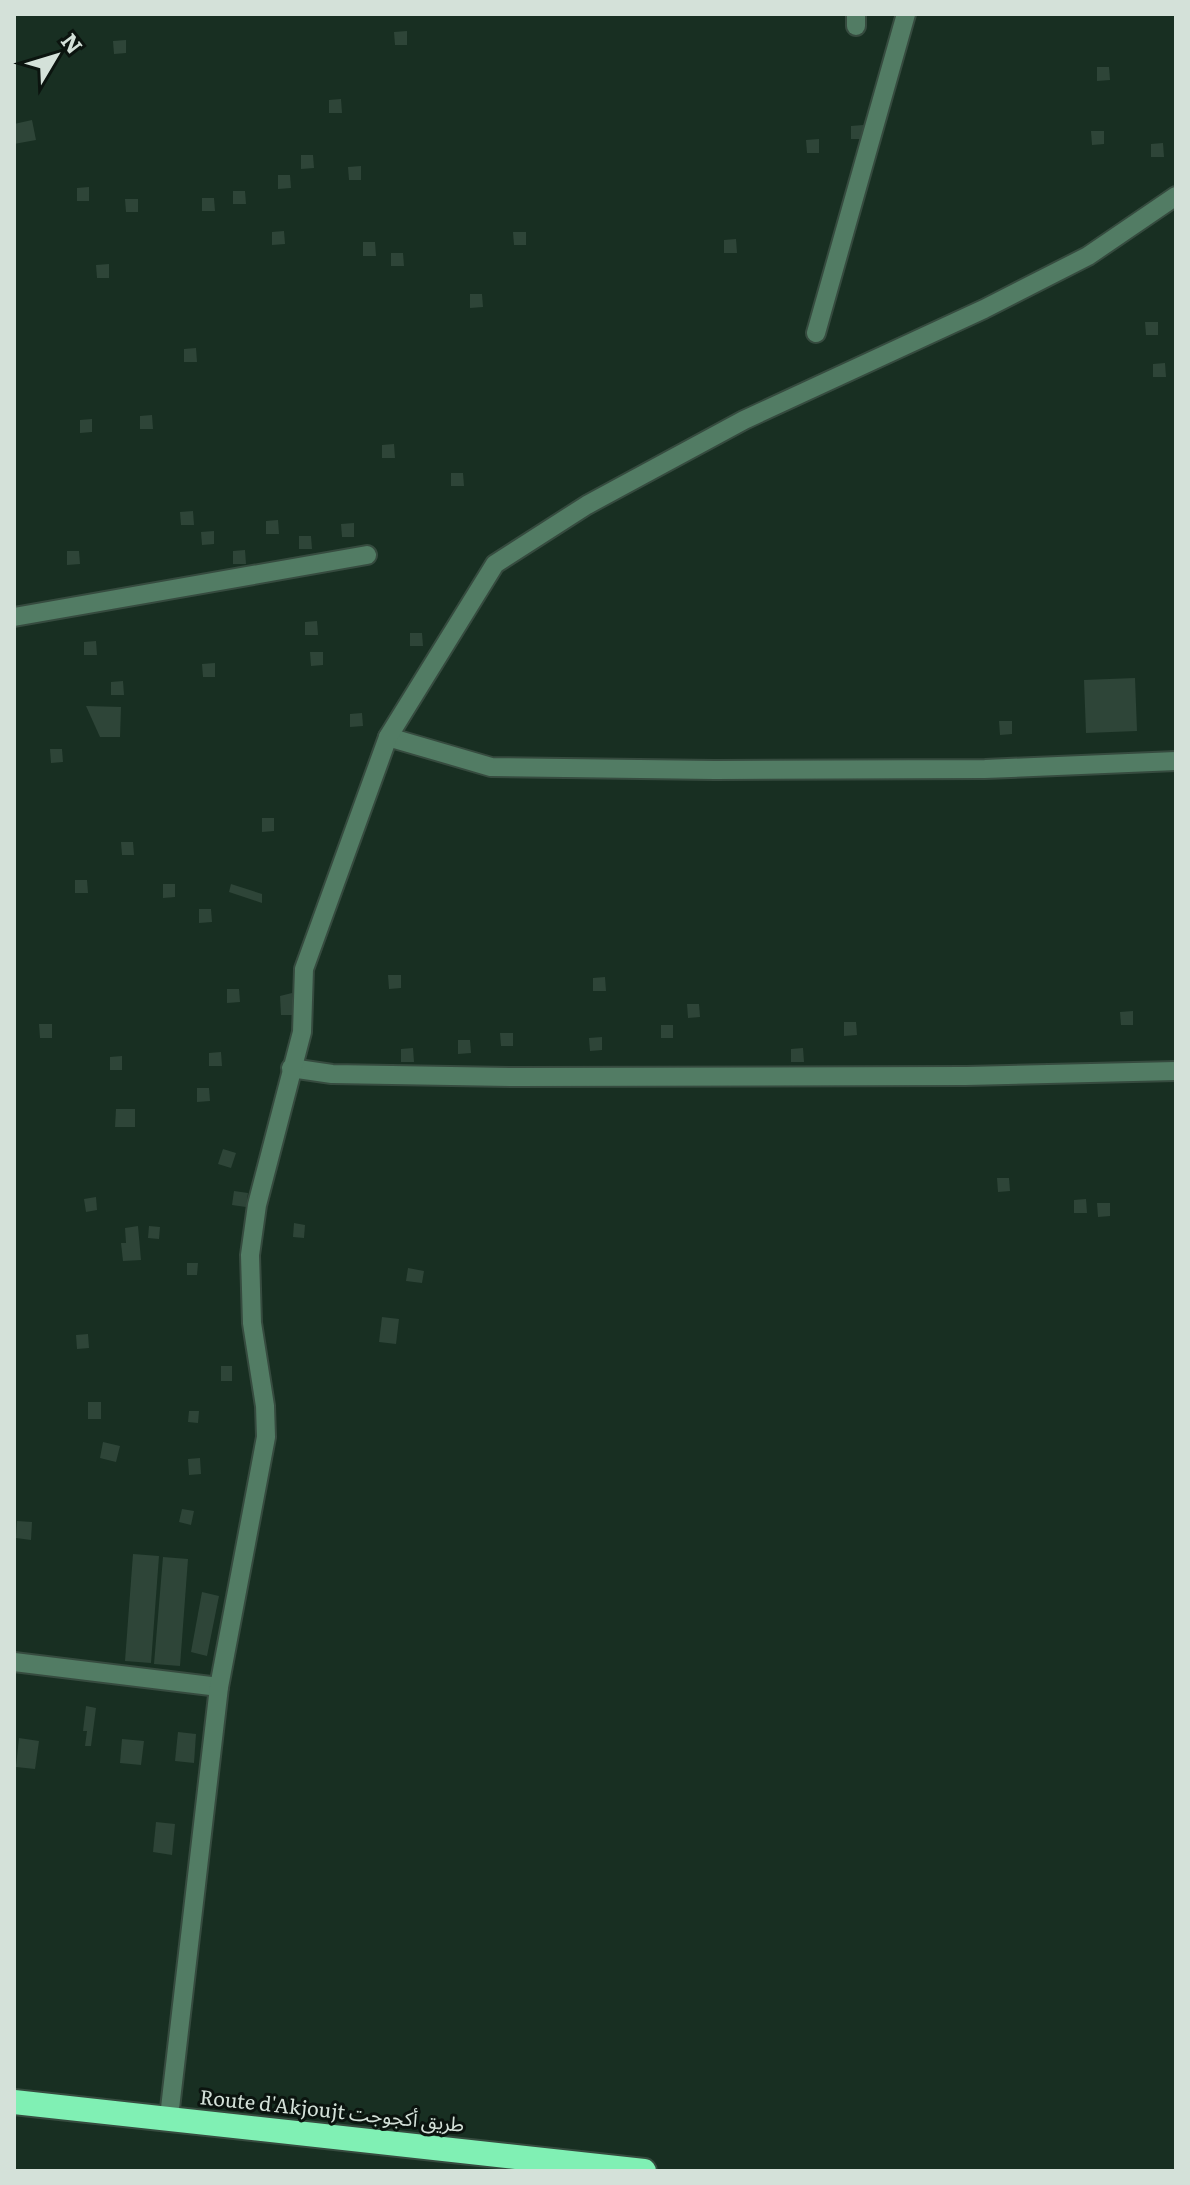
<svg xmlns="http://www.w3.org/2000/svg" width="1190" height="2185" font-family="Literata,'Noto Sans Arabic',serif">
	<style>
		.building { fill: #2e4538 }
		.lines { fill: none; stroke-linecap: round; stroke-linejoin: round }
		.minor-casing { stroke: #364b3f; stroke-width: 22 }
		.highway-casing { stroke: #364b3f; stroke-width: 28 }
		.minor { stroke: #527c64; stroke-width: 18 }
		.highway { stroke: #80f0b4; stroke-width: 24 }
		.labels { text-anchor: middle; stroke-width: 6; stroke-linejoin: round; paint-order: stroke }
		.street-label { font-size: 20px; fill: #d4e1d9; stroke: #0b140f }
	</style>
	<rect width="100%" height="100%" fill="#182f22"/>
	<g class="building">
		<path d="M407 31V45H395L394 32Z"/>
		<path d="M126 40V53L114 54 113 41Z"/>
		<path d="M1097 67H1109L1110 80 1097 81Z"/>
		<path d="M341 99 342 113H329V100Z"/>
		<path d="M32 120 36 140 14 144V124Z"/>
		<path d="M863 125 864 139H851V126Z"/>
		<path d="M1091 131H1104V144L1092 145Z"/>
		<path d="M819 139V153H807L806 140Z"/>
		<path d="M1163 143 1164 157H1151V144Z"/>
		<path d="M301 155H313L314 168 301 169Z"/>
		<path d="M361 166V180H349L348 167Z"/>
		<path d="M278 175H290L291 188 278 189Z"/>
		<path d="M89 187V201H77V188Z"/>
		<path d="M233 191H245L246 204H233Z"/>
		<path d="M202 198H214L215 211H202Z"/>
		<path d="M125 199H138V212H126Z"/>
		<path d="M284 231 285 244 272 245V232Z"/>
		<path d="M513 232H526V245H514Z"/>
		<path d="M736 239 737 253H724V240Z"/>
		<path d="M363 242H375L376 256H363Z"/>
		<path d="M391 253H403L404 266H391Z"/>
		<path d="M109 264V278H97L96 265Z"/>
		<path d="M470 294H482L483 307 470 308Z"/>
		<path d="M1145 322H1158V335H1146Z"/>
		<path d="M196 348 197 362H184V349Z"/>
		<path d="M1165 363 1166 377H1153V364Z"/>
		<path d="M152 415 153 429H140V416Z"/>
		<path d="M92 419V432L80 433V420Z"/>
		<path d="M394 444 395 458H382V445Z"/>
		<path d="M451 473H463L464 486H451Z"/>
		<path d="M193 511 194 525H181L180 512Z"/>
		<path d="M278 520 279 534H266V521Z"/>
		<path d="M354 523V537H342L341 524Z"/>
		<path d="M214 531V544L202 545 201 532Z"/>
		<path d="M299 536H311L312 549H299Z"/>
		<path d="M245 550 246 564H233V551Z"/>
		<path d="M67 551H79L80 564 67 565Z"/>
		<path d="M317 621 318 635H305V622Z"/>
		<path d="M410 633H422L423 646H410Z"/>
		<path d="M96 641 97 655H84V642Z"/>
		<path d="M310 652H323V665L311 666Z"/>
		<path d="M215 663V677H203L202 664Z"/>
		<path d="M1135 678 1137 731 1086 733 1084 680Z"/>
		<path d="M123 681 124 695H111V682Z"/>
		<path d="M86 706 121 707 120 737H100Z"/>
		<path d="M362 713 363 726 350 727V714Z"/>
		<path d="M999 721H1012V734L1000 735Z"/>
		<path d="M50 749H62L63 762 51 763Z"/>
		<path d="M262 818H274V831L262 832Z"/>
		<path d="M121 842H133L134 855H122Z"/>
		<path d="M75 880H87L88 893H75Z"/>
		<path d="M163 884H175V897L163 898Z"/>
		<path d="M231 884 262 894V903L229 892Z"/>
		<path d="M199 909H211L212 922 199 923Z"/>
		<path d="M388 975H401V988L389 989Z"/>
		<path d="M605 977 606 991H593V978Z"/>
		<path d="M227 989H239L240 1002 227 1003Z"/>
		<path d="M292 993V1015H281L280 996Z"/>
		<path d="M687 1004H699L700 1017 688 1018Z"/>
		<path d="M1133 1011V1025H1121L1120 1012Z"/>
		<path d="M844 1022H856L857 1035 844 1036Z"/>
		<path d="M39 1024H52V1038H40Z"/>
		<rect x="661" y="1025" width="12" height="13"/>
		<path d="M500 1033H513V1046H501Z"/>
		<path d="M602 1037V1050L590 1051 589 1038Z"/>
		<path d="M458 1040H470L471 1053 458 1054Z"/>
		<path d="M413 1048 414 1062H401V1049Z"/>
		<path d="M803 1048 804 1062H791V1049Z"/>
		<path d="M221 1052 222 1066H209V1053Z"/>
		<path d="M122 1056V1070H110V1057Z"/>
		<path d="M197 1088H209L210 1101 197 1102Z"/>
		<path d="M116 1109H135V1127H115Z"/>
		<path d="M223 1149 236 1153 231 1168 218 1164Z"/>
		<path d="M997 1178H1009L1010 1191 998 1192Z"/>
		<path d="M234 1191 248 1193 246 1207 232 1205Z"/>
		<path d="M96 1197 97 1210 86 1212 84 1199Z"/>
		<path d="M1086 1199 1087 1213H1074V1200Z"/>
		<path d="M1097 1203H1110V1216L1098 1217Z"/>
		<path d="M294 1223 305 1225 304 1238 293 1237Z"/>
		<path d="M138 1226 141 1260 123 1261 121 1243H126L125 1228Z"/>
		<path d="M149 1226 160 1227 159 1239 148 1238Z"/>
		<path d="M187 1263H198L197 1275H187Z"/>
		<path d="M408 1268 424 1271 422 1283 406 1281Z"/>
		<path d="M382 1317 399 1319 396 1344 379 1342Z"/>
		<path d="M88 1334 89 1348 77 1349 76 1335Z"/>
		<rect x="221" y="1366" width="11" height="15"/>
		<rect x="88" y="1402" width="13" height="17"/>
		<path d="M189 1411H199L198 1423 188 1422Z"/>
		<path d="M103 1442 120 1446 116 1462 100 1458Z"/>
		<path d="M200 1458 201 1474 189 1475 188 1459Z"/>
		<path d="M182 1509 194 1511 191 1525 179 1522Z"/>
		<path d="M17 1521 32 1522 31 1540 16 1538Z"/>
		<path d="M133 1554 159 1556 151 1663 125 1661Z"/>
		<path d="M163 1557 188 1559 180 1666 154 1664Z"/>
		<path d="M202 1592 219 1596 207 1656 191 1652Z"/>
		<path d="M86 1706 96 1708 91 1746H85L87 1731H83Z"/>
		<path d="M178 1732 196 1734 194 1763 175 1761Z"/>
		<path d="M19 1738 39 1741 35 1769 16 1767Z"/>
		<path d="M122 1739 144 1741 141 1765 120 1763Z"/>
		<path d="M156 1822 175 1824 172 1855 153 1852Z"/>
	</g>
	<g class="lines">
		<defs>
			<g id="minor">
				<path d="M856 26V14"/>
				<path d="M816 333 906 14"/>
				<path d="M14 617 367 555"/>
				<path d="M388 737 491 767 715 770 985 769 1176 761"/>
				<path d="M291 1068 332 1074 512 1077 966 1076 1176 1071"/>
				<path d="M14 1662 219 1687"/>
				<path d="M169 2117 219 1687 266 1437 265 1406 252 1323 250 1255 257 1205 302 1032 304 969 388 737 495 564 587 505 744 420 984 309 1088 256 1176 196"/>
			</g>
			<path id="highway" d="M14 2102 644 2171"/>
		</defs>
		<use href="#minor" class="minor-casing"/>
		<use href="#highway" class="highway-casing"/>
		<use href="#minor" class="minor"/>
		<use href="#highway" class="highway"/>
	</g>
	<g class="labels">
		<g class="street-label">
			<text transform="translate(332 2111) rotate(6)" y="7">Route d'Akjoujt طريق أكجوجت</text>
		</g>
	</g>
	<rect width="1190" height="2185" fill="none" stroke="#d4e1d9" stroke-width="32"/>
	<g transform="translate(56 56) rotate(52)" stroke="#0b140f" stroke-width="6" paint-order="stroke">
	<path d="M0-6L14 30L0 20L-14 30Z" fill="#d4e1d9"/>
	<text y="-12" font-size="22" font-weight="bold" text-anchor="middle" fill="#d4e1d9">N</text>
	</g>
</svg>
